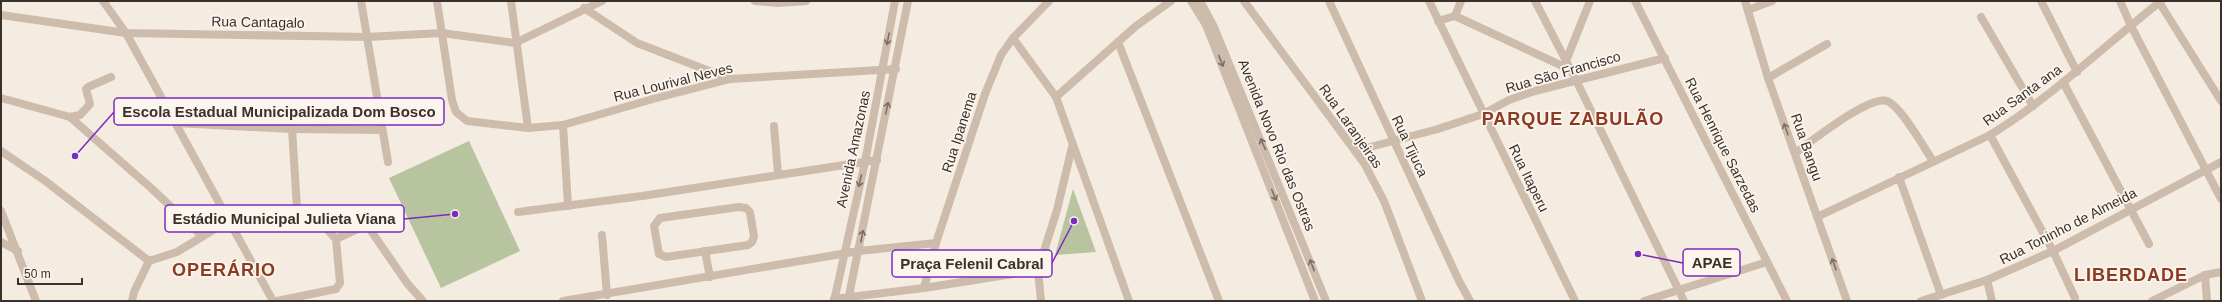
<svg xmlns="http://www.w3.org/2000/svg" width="2222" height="302" font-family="Arial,sans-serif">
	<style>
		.green { fill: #b8c4a0 }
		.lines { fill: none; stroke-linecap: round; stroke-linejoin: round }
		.minor { stroke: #cdbbac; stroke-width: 8 }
		.oneway { stroke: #7d6f65 }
		.labels { text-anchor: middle; stroke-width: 3.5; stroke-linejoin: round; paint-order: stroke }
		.street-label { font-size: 14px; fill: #3b302b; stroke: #fbf5ee }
		.district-label { font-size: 18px; font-weight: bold; letter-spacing: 1px; fill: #8c3b22; stroke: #fbf5ee }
		.leader { fill: none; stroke: #7b2cbf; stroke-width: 1.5 }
		.callout-dot { fill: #7b2cbf; stroke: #fbf5ee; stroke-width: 1.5 }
		.callout { fill: #fbf5ee; stroke: #7b2cbf; stroke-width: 1.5 }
		.callout-label { font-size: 15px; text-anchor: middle; font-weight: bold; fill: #3b302b }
	</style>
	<rect width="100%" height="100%" fill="#f4ebe1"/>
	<g class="green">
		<path d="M469 141 520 251 441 288 389 178Z"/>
		<path d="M1073 189 1096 252 1055 255Z"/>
	</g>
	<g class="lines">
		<g class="minor">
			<path d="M103 1 126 33 273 301"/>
			<path d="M361 1 388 162"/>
			<path d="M437 1 452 100 456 112 467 121 528 128 563 125 653 99 730 79 896 69"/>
			<path d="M511 1 528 128"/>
			<path d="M755 1 778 3 806 1"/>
			<path d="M1191 1 1206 25 1315 301"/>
			<path d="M1200 1 1214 27 1326 301"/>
			<path d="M1244 1 1364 163 1384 201 1422 301"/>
			<path d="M1329 1 1459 281 1470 301"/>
			<path d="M1429 1 1575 301"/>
			<path d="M1535 1 1576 80 1684 301"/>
			<path d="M1635 1 1787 301"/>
			<path d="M1745 1 1768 78 1847 301"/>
			<path d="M2041 1 2077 72"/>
			<path d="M2120 1 2131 26 2221 199"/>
			<path d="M2159 2 2221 101"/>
			<path d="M584 8 637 43 730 79"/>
			<path d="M1748 10 1772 1"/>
			<path d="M1 15 126 33 367 37 442 33 515 43 602 1"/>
			<path d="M1455 16 1461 1"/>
			<path d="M1981 17 2033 106"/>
			<path d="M1438 21 1455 16 1569 69"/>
			<path d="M1013 38 1056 97 1129 301"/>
			<path d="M1118 42 1219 301"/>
			<path d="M1566 61 1590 1"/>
			<path d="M1768 78 1827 44"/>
			<path d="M2063 82 2149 244"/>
			<path d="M1056 97 1136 26 1171 1"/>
			<path d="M1 98 70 117 151 188 202 236"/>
			<path d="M70 117 80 115 90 104 86 89 88 87 111 77"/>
			<path d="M176 123 292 129 382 130"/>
			<path d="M563 125 568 206"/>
			<path d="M774 126 778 174"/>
			<path d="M1990 135 2053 251 2075 298"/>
			<path d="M1 151 44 180 149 261"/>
			<path d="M1355 151 1438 129 1483 114 1509 100 1535 91 1665 58"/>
			<path d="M1795 153C1811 142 1869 95 1887 101 1901 106 1924 148 1933 161"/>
			<path d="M1899 177 1941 295"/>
			<path d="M739 207 746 208 750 212 754 237 752 242 748 245 666 257 659 254 654 226 660 218Z"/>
			<path d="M1 211 36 301"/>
			<path d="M518 212 642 196 877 160"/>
			<path d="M1817 217 1990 135C2052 97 2104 46 2161 1"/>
			<path d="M602 235 607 295"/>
			<path d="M336 239 364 226 369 228 407 283 423 301"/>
			<path d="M1 242 18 251"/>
			<path d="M705 251 710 277"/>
			<path d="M2205 275 2207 301"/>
			<path d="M1987 280 1992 301"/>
			<path d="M924 288 936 243 985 94 1001 55 1013 38 1049 1"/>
			<path d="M834 299 924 288 1038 270"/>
			<path d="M132 301 134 292 149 261 177 252 228 221 297 208"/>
			<path d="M277 301 336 289 340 283 336 239 312 213 297 208 292 129"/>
			<path d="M563 301 859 251 936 243"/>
			<path d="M834 301 865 162 895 1"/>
			<path d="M848 301 908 1"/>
			<path d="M1041 301 1038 270 1057 210 1072 147"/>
			<path d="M1644 301 1767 262"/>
			<path d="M1921 301 1987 280 2053 251 2221 162"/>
			<path d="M2152 301 2205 275 2221 272"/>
		</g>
	</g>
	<defs><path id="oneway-shaft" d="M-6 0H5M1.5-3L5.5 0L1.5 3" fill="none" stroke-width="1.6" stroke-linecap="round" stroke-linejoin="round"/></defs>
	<g class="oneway">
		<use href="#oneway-shaft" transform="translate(888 39) rotate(101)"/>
		<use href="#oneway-shaft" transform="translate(1221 61) rotate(68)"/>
		<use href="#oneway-shaft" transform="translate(887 108) rotate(-78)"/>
		<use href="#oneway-shaft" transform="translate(1786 129) rotate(-109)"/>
		<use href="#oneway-shaft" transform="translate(1263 144) rotate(-113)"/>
		<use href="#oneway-shaft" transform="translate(860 181) rotate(103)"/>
		<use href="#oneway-shaft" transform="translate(1274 195) rotate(68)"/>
		<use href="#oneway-shaft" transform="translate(862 236) rotate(-79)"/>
		<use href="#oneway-shaft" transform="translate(1834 264) rotate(-110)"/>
		<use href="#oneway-shaft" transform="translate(1312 265) rotate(-111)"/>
	</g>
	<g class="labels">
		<g class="street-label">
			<text transform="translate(258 22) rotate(1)" y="5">Rua Cantagalo</text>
			<text transform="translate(1563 72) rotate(-16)" y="5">Rua São Francisco</text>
			<text transform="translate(673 82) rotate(-14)" y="5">Rua Lourival Neves</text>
			<text transform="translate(2022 95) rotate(-36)" y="5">Rua Santa ana</text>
			<text transform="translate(1351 126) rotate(55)" y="5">Rua Laranjeiras</text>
			<text transform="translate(959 132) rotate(-72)" y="5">Rua Ipanema</text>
			<text transform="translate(1277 145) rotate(68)" y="5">Avenida Novo Rio das Ostras</text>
			<text transform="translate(1723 145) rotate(63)" y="5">Rua Henrique Sarzedas</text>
			<text transform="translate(1410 146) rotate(65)" y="5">Rua Tijuca</text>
			<text transform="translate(1807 147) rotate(71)" y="5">Rua Bangu</text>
			<text transform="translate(853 149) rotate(-78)" y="5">Avenida Amazonas</text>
			<text transform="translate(1529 178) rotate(64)" y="5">Rua Itaperu</text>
			<text transform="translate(2068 226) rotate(-27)" y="5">Rua Toninho de Almeida</text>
		</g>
		<g class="district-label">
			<text x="1573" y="125">PARQUE ZABULÃO</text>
			<text x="224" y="276">OPERÁRIO</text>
			<text x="2131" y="281">LIBERDADE</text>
		</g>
	</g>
	<path class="leader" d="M75 156L114 112M455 214L404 219M1638 254L1683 263M1074 221L1052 263"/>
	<g class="callout-dot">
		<circle cx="75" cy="156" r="4"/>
		<circle cx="455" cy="214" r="4"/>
		<circle cx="1638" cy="254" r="4"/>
		<circle cx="1074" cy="221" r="4"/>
	</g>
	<g class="callout">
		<rect x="114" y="98" width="330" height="27" rx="4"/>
		<rect x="165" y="205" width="239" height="27" rx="4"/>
		<rect x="1683" y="249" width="57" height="27" rx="4"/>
		<rect x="892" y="250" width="160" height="27" rx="4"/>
	</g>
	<g class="callout-label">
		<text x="279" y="117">Escola Estadual Municipalizada Dom Bosco</text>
		<text x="284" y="224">Estádio Municipal Julieta Viana</text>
		<text x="1712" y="268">APAE</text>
		<text x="972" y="269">Praça Felenil Cabral</text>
	</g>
	<rect width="2222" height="302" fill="none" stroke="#3b302b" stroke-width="4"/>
	<path d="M18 278v6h64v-6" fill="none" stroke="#3b302b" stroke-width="2"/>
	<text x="24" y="278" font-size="12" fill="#3b302b" stroke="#fbf5ee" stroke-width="3" paint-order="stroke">50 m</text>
</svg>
